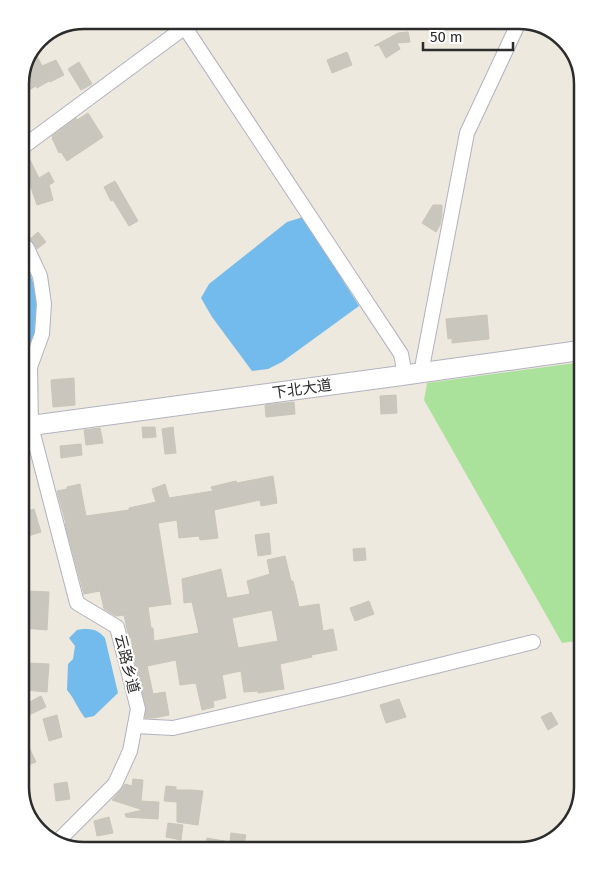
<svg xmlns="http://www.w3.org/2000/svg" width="603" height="871" font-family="'Fira Sans','Noto Sans SC',sans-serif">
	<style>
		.green { fill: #aae29c }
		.water { fill: #74bbed }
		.building { fill: #c9c7bd; stroke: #c9c5b8; fill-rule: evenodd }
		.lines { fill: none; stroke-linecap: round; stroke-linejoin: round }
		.street-casing { stroke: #b2b2bf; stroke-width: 16 }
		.secondary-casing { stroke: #b2b2bf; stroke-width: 21 }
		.street { stroke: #fff; stroke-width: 14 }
		.secondary { stroke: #fff; stroke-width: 19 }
		.labels { text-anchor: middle; stroke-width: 4; stroke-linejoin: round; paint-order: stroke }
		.street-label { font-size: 15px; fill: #2c2c2c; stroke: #fff }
		.rim { fill: none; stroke: #2c2c2c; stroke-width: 2.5 }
	</style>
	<rect width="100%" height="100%" fill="#ede9de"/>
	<path class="green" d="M583 362V640L562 643 424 400 427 383Z"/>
	<g class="water">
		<path d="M303 217 359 306 282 362 268 369 252 371 212 317 201 298 209 284 287 222Z"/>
		<path d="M20 255C34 272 41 309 36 330 33 340 26 349 20 357Z"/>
		<path d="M83 629C94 629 98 630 105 638L118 693 94 716 85 718C78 709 74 698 67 690L68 664 73 659 75 646 69 638 77 630Z"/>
	</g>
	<g class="building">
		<path d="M408 32 410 42 397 43 400 49 386 58 379 45 374 46 398 33Z"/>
		<path d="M34 50 42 66 56 60 64 75 50 82 49 81 37 88 36 86 20 95V79Z"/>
		<path d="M347 52 352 65 332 73 327 60Z"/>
		<path d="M79 62 92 84 81 90 68 69Z"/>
		<path d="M88 113 103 137 67 161 61 152 59 153 52 138H53L52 136 76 118 77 120Z"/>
		<path d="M28 156 39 178 49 172 54 182 49 185 53 200 37 205 28 179 25 180 20 171V160Z"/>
		<path d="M115 181 138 221 129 226 113 200 111 201 104 187Z"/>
		<path d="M433 205H442V214L440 225 436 232 422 223Z"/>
		<path d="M38 232 46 242 37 249 30 239Z"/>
		<path d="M487 315 489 339 452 343V338L448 339 446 319Z"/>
		<path d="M74 378 75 405 53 407 51 380Z"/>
		<path d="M396 395 397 413 381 414 380 396Z"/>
		<path d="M294 402 295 414 266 417 265 405Z"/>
		<path d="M142 427H155L156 437 143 438Z"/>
		<path d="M173 427 176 453 165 454 162 429Z"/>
		<path d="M100 428 103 443 86 445 84 430Z"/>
		<path d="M81 444 82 455 61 458 60 446Z"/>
		<path d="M273 476 277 503 261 506 260 500 214 510 218 538 200 540 199 536 179 538 177 520 158 523 171 604 148 607 151 628H153L154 641 199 633 192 602 184 603 182 579 221 569 227 598 250 594 247 581 270 574 267 560 285 556 291 581H293L299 607 319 604 323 631 333 629 337 650 311 655 312 657 280 664 284 689 258 693V691L244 692 241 671 222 675 226 698 213 701 214 707 202 710 196 683 180 685 176 660 147 666 153 694 165 692 169 715 154 718H145L146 707 134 658 131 637 129 638 124 615 116 616 104 609 100 591 84 594 65 524H66L57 491 67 489V487L80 484 86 516 129 510V508L156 502 152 489 165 484 169 498 213 491 211 487 236 481 237 483ZM272 610 278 641 238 648 232 618Z"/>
		<path d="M34 509 41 532 28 536 21 513Z"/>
		<path d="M269 533 271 554 258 556 255 535Z"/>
		<path d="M365 548 366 560 354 561 353 549Z"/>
		<path d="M27 591 49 592 47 630 24 628Z"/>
		<path d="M369 601 374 614 355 621 350 608Z"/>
		<path d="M27 663 49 664 47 692 25 690Z"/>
		<path d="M41 696 46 707 20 719V707Z"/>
		<path d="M399 699 406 717 386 723 380 705Z"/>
		<path d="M551 712 558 724 548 730 541 717Z"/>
		<path d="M57 715 62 737 49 741 43 719Z"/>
		<path d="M20 728 36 762 20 768Z"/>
		<path d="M133 779 143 780 141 801 159 802 158 819 126 817 125 814 143 810 112 800 121 790 125 784 132 786Z"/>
		<path d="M67 782 70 799 56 801 54 784Z"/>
		<path d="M166 786 176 787V790H191L203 791 198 825 177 822V802L164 801Z"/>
		<path d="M109 817 113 833 97 836 94 821Z"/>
		<path d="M168 823 183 825 181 840 166 837Z"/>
		<path d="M231 833 246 835 244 844 251 846 250 851H205L207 838 230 842Z"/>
	</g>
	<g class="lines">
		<defs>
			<g id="street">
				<path d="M180 20 401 354 405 375"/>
				<path d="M20 149 185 27"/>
				<path d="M20 240 27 248 40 276 44 304 42 334 30 367 31 426 77 603 117 627 138 709 130 751 115 784 56 843"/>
				<path d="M421 373 467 133 520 20"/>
				<path d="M135 726 173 728 339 690 533 642"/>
			</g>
			<path id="secondary" d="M20 427 398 376 583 350"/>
		</defs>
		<use href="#street" class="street-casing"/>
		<use href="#secondary" class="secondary-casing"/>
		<use href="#street" class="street"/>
		<use href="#secondary" class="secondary"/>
	</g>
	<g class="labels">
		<g class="street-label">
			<text transform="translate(302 389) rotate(-8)" y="5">下北大道</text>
			<text transform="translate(127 664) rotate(76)" y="5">云路乡道</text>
		</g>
	</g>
	<path d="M0 0H603V871H0ZM84 29H519A55 55 0 0 1 574 84V787A55 55 0 0 1 519 842H84A55 55 0 0 1 29 787V84A55 55 0 0 1 84 29Z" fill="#fff" fill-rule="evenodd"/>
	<path class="rim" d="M84 29H519A55 55 0 0 1 574 84V787A55 55 0 0 1 519 842H84A55 55 0 0 1 29 787V84A55 55 0 0 1 84 29Z"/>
	<path d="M423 42v8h90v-8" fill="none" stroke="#2c2c2c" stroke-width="2.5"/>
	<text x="430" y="42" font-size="15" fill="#2c2c2c" stroke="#ffffff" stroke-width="4" paint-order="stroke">50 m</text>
</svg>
